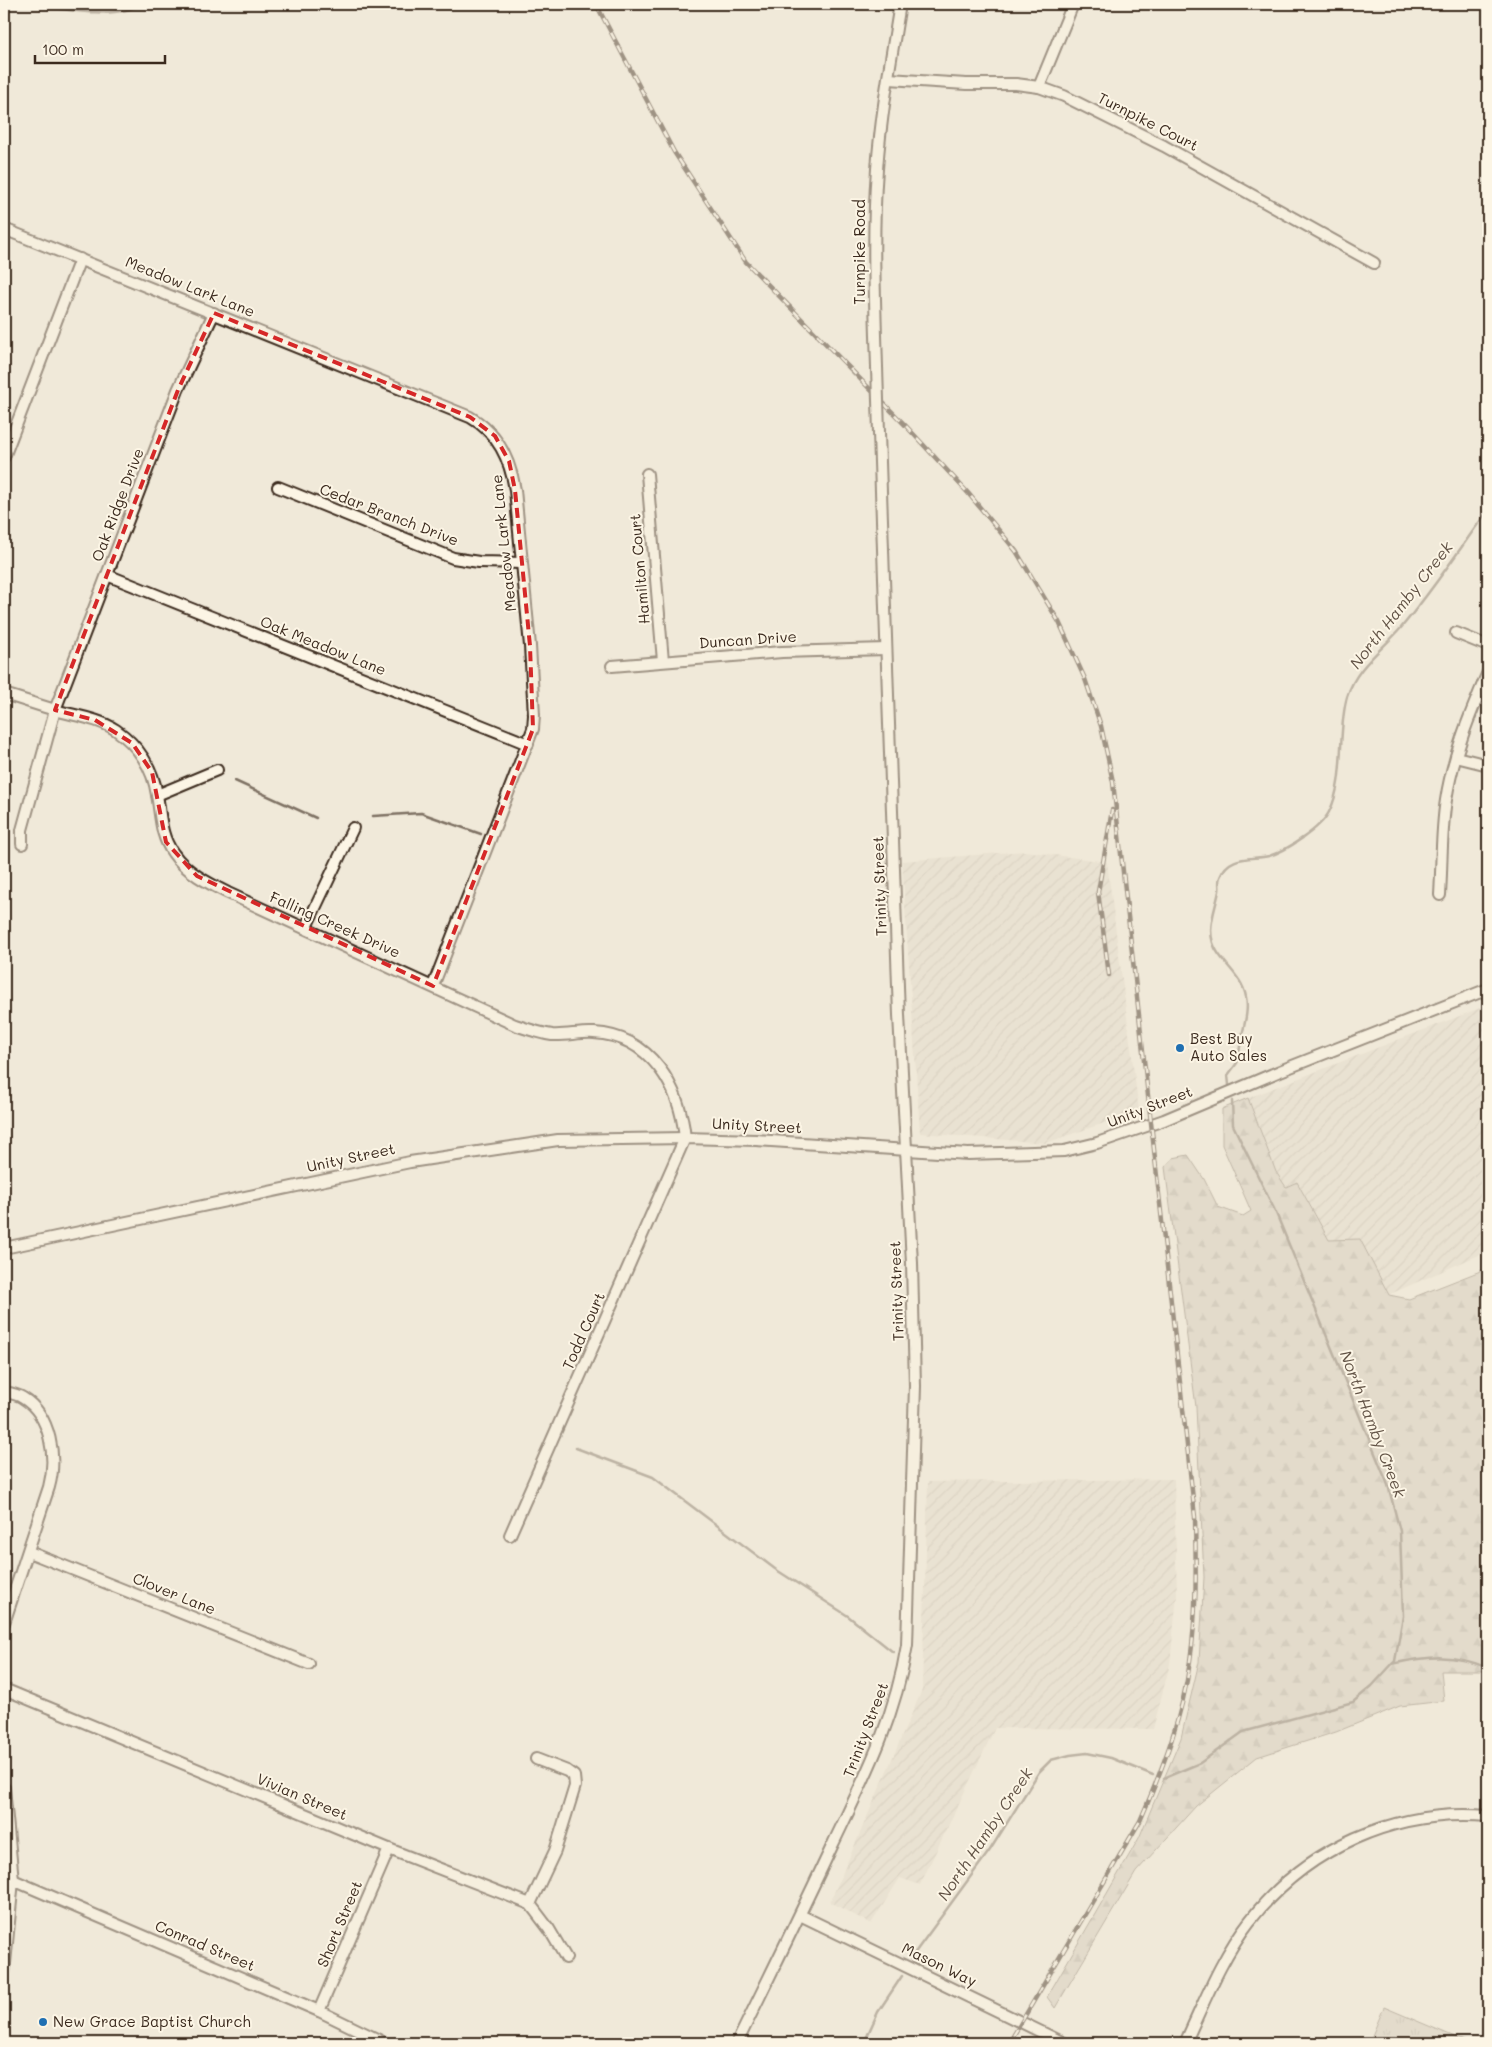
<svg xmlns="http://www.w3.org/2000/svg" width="1492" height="2047" font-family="Mali,sans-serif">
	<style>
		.industrial { fill: url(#industrial-furrows) }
		.forest { fill: url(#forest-firs); stroke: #867a6c }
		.park { fill: url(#park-tufts); stroke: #867a6c }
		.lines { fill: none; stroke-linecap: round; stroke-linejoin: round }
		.stream { stroke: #7e7163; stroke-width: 2.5 }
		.minor-casing { stroke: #3b2a1e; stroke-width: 14 }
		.minor { stroke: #fcf5e5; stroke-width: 10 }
		.rail-casing { stroke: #3b2a1e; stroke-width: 4.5 }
		.rail { stroke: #fcf5e5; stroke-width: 2.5; stroke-dasharray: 8; stroke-linecap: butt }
		.minor-bridge-casing { stroke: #3b2a1e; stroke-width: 14; stroke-linecap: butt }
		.minor-bridge { stroke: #fcf5e5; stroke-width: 10 }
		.marked { fill: none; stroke: #d62828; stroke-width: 4; stroke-dasharray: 10 6; stroke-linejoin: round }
		.poi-dot { fill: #1f6fb2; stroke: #fcf5e5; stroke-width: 2 }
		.labels { text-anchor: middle; stroke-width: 4; stroke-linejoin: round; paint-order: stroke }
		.street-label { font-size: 15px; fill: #3b2a1e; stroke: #fcf5e5 }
		.poi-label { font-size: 15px; fill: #3b2a1e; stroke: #fcf5e5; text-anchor: start }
		.water-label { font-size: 16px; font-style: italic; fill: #625346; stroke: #fcf5e5 }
	</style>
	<defs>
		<pattern id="industrial-furrows" width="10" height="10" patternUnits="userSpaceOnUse" patternTransform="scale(1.25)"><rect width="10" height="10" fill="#e1d9c9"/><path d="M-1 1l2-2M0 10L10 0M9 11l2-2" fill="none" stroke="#c2baac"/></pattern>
		<pattern id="forest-firs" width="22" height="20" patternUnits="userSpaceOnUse" patternTransform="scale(1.25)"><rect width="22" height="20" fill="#d2c9ba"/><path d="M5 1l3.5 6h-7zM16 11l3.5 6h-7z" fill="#b5ad9f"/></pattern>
		<pattern id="park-tufts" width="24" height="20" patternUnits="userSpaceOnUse" patternTransform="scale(1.25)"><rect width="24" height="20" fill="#d2c9ba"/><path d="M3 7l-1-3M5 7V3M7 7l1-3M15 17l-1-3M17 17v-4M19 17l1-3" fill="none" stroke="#b5ad9f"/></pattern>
	</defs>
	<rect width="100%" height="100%" fill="#f0e9d9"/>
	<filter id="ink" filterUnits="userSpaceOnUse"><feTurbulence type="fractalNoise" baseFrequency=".02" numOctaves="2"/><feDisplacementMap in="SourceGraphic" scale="10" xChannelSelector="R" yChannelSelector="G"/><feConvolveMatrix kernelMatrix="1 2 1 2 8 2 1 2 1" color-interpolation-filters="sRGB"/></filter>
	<g filter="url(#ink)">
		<g class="industrial">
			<path d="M1025 851 1107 862 1139 1111 1046 1143 920 1133 902 861Z"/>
			<path d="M1488 1005V1251L1388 1295 1360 1239 1329 1240 1297 1182 1286 1187 1276 1172 1248 1098Z"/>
			<path d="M1174 1479 1177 1595 1170 1664 1153 1729 995 1728 920 1885 900 1878 871 1924 830 1902 922 1690 928 1482Z"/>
		</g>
		<path class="forest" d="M1248 1098 1276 1172 1286 1187 1297 1182 1329 1240 1360 1239 1389 1295 1409 1299 1488 1268V1671H1441L1444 1701 1400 1706 1336 1732 1257 1757 1196 1806 1136 1872 1055 2008 1047 1997 1139 1838 1181 1738 1199 1662 1204 1577 1196 1407 1165 1167 1173 1158 1188 1155 1204 1179 1218 1207 1243 1216 1251 1211 1222 1145V1109Z"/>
		<path class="park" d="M1384 2007 1469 2043H1369Z"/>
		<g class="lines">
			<g class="stream">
				<path d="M28 4C56 8 118 21 140 4"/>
				<path d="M235 781 316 818"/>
				<path d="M373 816 421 813 481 834"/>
				<path d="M1229 1085 1228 1075 1237 1063 1239 1057C1239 1038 1250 1016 1246 997 1243 979 1228 968 1218 953 1204 933 1215 912 1219 891 1220 887 1218 881 1220 877 1229 854 1251 860 1269 856 1286 851 1321 828 1329 812 1346 779 1337 732 1347 697 1356 667 1382 650 1400 629 1432 591 1459 550 1488 510"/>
				<path d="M576 1448 653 1477 775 1569 848 1616 893 1652"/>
				<path d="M1392 1664C1428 1656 1454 1653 1488 1668"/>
				<path d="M1164 1778 1200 1763 1243 1732 1353 1702 1372 1686 1395 1661 1403 1616 1400 1531 1388 1485 1276 1213 1233 1125 1232 1101"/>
				<path d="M911 1958 990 1850 1039 1772 1051 1760 1070 1755 1087 1753 1111 1758 1153 1775"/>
				<path d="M864 2043 878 2012 902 1976"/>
			</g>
			<defs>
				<g id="minor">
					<path d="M889 79 966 84H1016L1039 87 1064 96 1164 146 1374 263"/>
					<path d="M1039 87 1073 4"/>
					<path d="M4 229 470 417C498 433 510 459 515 490L530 646 534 715 533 729 433 986"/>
					<path d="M877 367C875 301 872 235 877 169 881 114 891 59 900 4"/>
					<path d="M4 457 80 259"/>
					<path d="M647 474 663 661"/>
					<path d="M278 487 453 558 479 562 522 563"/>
					<path d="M107 575 528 744"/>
					<path d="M1456 633 1488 646"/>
					<path d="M612 666 782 652 886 649"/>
					<path d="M4 694C21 699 38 705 55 710 75 716 98 718 116 730 138 745 153 768 157 795 161 816 160 835 173 853 186 872 208 883 228 893L515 1025C527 1029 539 1033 552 1035 566 1036 580 1032 594 1033 651 1036 680 1087 685 1138L510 1535"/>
					<path d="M1456 757 1488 765"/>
					<path d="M157 795 217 770"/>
					<path d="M22 844V830L55 710 178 390 214 313"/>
					<path d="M1440 895C1442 864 1441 831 1446 800 1453 755 1470 714 1488 672"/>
					<path d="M306 927 353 828"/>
					<path d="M4 1248 410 1162 558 1140 685 1138 756 1140 968 1154 1064 1151 1097 1143 1164 1120 1280 1071 1488 989"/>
					<path d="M4 1392C10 1393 17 1394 23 1398 51 1415 57 1458 49 1487L4 1623"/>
					<path d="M29 1552 309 1664"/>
					<path d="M4 1689 389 1849 530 1904 549 1929 566 1958"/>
					<path d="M4 1788 13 1880 4 1974"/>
					<path d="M13 1880 319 2011 385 2043"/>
					<path d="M530 1904 555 1851 575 1786 574 1776 567 1771 536 1759"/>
					<path d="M800 1915 1064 2043"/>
					<path d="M319 2011 389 1849"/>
					<path d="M737 2043C769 1977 802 1911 833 1844 865 1777 895 1719 907 1645L915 1386 912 1263 899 1015 879 433"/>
					<path d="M1185 2043C1204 2003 1221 1958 1249 1922 1306 1848 1395 1808 1488 1816"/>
				</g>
			</defs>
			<use href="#minor" class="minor-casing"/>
			<use href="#minor" class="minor"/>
			<defs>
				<g id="rail">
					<path d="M596 4 674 152 746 262 906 426 968 493 1016 551 1059 622 1085 679 1101 726 1113 782 1195 1517C1196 1565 1197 1614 1190 1661 1183 1716 1162 1770 1140 1821L1009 2043"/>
					<path d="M1109 975 1098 892 1112 810"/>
				</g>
			</defs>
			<use href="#rail" class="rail-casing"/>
			<use href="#rail" class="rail"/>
			<defs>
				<path id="minor-bridge" d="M877 367 879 433"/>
			</defs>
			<use href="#minor-bridge" class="minor-bridge-casing"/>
			<use href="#minor-bridge" class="minor-bridge"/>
		</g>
	</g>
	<path d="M0 0H1492V2047H0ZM214 313 470 417 495 436 509 461 515 490 530 646 533 729 433 986 197 876 166 842 152 772 132 743 95 720 55 710 178 390Z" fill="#f0e9d9" fill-opacity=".55" fill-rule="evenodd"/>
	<path class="marked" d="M214 313 470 417 495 436 509 461 515 490 530 646 533 729 433 986 197 876 166 842 152 772 132 743 95 720 55 710 178 390Z"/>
	<g class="poi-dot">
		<circle cx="1180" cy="1048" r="5"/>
		<circle cx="43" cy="2022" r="5"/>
	</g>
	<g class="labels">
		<g class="street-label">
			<text transform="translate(1148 122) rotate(27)" y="5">Turnpike Court</text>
			<text transform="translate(860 252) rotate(-90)" y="5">Turnpike Road</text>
			<text transform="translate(190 287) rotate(22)" y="5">Meadow Lark Lane</text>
			<text transform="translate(118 505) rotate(-69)" y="5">Oak Ridge Drive</text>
			<text transform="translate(389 515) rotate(21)" y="5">Cedar Branch Drive</text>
			<text transform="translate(504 543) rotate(-96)" y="5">Meadow Lark Lane</text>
			<text transform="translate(640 569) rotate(-95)" y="5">Hamilton Court</text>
			<text transform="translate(748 640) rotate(-4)" y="5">Duncan Drive</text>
			<text transform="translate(323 646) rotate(22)" y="5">Oak Meadow Lane</text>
			<text transform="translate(880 886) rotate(-92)" y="5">Trinity Street</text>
			<text transform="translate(335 925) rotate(24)" y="5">Falling Creek Drive</text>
			<text transform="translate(1150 1107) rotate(-21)" y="5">Unity Street</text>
			<text transform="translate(757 1126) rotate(3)" y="5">Unity Street</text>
			<text transform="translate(351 1158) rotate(-12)" y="5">Unity Street</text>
			<text transform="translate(897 1291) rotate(-92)" y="5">Trinity Street</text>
			<text transform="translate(584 1331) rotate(-66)" y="5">Todd Court</text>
			<text transform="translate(174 1594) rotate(22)" y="5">Clover Lane</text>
			<text transform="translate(866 1730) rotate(-69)" y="5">Trinity Street</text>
			<text transform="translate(302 1797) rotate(23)" y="5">Vivian Street</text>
			<text transform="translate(340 1924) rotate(-67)" y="5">Short Street</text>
			<text transform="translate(205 1946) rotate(23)" y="5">Conrad Street</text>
			<text transform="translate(939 1965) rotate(26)" y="5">Mason Way</text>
		</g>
		<g class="poi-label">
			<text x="1190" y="1044">Best Buy<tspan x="1190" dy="17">Auto Sales</tspan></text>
			<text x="53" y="2027">New Grace Baptist Church</text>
		</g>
		<g class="water-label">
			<text transform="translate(1401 605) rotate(-52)" y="6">North Hamby Creek</text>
			<text transform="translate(1373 1424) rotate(69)" y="6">North Hamby Creek</text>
			<text transform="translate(985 1834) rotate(-56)" y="6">North Hamby Creek</text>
		</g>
	</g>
	<rect width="1492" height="2047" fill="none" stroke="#fcf5e5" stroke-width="20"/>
	<rect x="10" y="10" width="1472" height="2027" fill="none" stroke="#3b2a1e" stroke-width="2" filter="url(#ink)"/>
	<path d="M35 55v8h130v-8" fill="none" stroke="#3b2a1e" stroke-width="2.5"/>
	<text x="42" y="55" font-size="15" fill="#3b2a1e" stroke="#fcf5e5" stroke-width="4" paint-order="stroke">100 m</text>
</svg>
